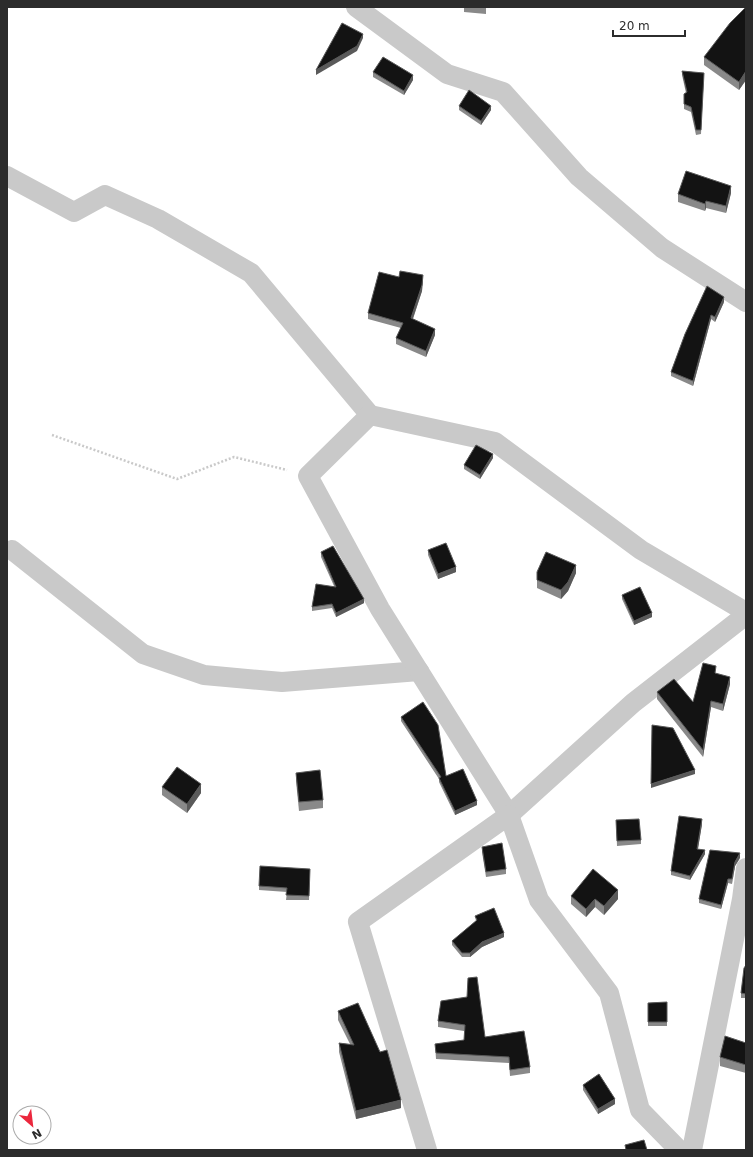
<svg xmlns="http://www.w3.org/2000/svg" width="753" height="1157" font-family="'DejaVu Sans',sans-serif">
	<style>
		.lines { fill: none; stroke-linecap: round; stroke-linejoin: round }
		.path { stroke: #c9c9c9; stroke-width: 2.5; stroke-dasharray: 2 2; stroke-linecap: butt }
		.street { stroke: #c9c9c9; stroke-width: 20 }
		.wall { fill: #898989 }
		.shaded-wall { fill: #5a5a5a }
		.building { fill: #131313; stroke: #5a5a5a }
	</style>
	<rect width="100%" height="100%" fill="#fff"/>
	<g class="lines">
		<path class="path" d="M52 435 177 479 234 457 287 470"/>
		<g class="street">
			<path d="M356 7 447 74 503 92 579 177 662 248 746 302"/>
			<path d="M7 176 74 212 105 195 158 219 251 273 370 415"/>
			<path d="M12 550 143 654 204 675 282 682 419 671"/>
			<path d="M746 612 641 550 495 442 370 415 308 476 380 609 509 815 633 703 746 615"/>
			<path d="M427 1150 358 922 509 815 539 900 609 993 640 1110 679 1150"/>
			<path d="M692 1150 742 899 746 868"/>
		</g>
	</g>
	<g class="wall">
		<path d="M464 7H486V14L464 12Z"/>
		<path d="M746 7V80L739 90 704 65V57Z"/>
		<path d="M682 71 704 73 701 134 696 135 691 112 684 109V94L686 93 682 75Z"/>
		<path d="M373 72 413 80 404 95 373 77Z"/>
		<path d="M459 106 491 110 481 125 459 110Z"/>
		<path d="M731 193 726 213 706 208 705 211 678 202V194Z"/>
		<path d="M399 277 423 281 422 291 413 319 435 335 426 357 396 344V338L401 328 368 319V313Z"/>
		<path d="M724 302 715 322 711 319 693 386 671 376V372L685 334Z"/>
		<path d="M493 458 480 479 464 469V465Z"/>
		<path d="M428 550 456 572 438 579 428 555Z"/>
		<path d="M321 552 364 603 336 617 332 608 312 611V607L334 586 321 557Z"/>
		<path d="M537 572 576 573 568 591 561 599 537 588Z"/>
		<path d="M622 595 652 617 634 625 622 599Z"/>
		<path d="M716 673 730 684 723 711 711 707 703 757 657 699V692L693 702Z"/>
		<path d="M401 717 446 776 477 805 455 815 439 782V779L401 721Z"/>
		<path d="M296 773 323 800V808L299 811 296 781Z"/>
		<path d="M162 787 201 793 187 813 162 795Z"/>
		<path d="M616 820 641 840V844L617 846Z"/>
		<path d="M702 824 698 849 705 854 690 880 671 875V871Z"/>
		<path d="M482 847 506 869V874L486 877 482 852Z"/>
		<path d="M740 858 735 866 732 884 728 883 721 909 699 903V899Z"/>
		<path d="M310 869 309 900H286L287 892 259 890V886Z"/>
		<path d="M571 896 618 899 604 915 595 907 586 917 571 904Z"/>
		<path d="M475 916 504 937 482 947 470 957H462L452 945V941L476 921Z"/>
		<path d="M746 965V998H741V993Z"/>
		<path d="M441 1001 485 1037 530 1067V1073L510 1076 509 1063 436 1059 435 1044 464 1040V1031L438 1027V1021Z"/>
		<path d="M667 1002V1026H648V1003Z"/>
		<path d="M338 1011 401 1108 356 1119 339 1052V1043L350 1044 338 1020Z"/>
		<path d="M746 1043V1073L720 1066V1057Z"/>
		<path d="M583 1085 615 1104 598 1114 583 1090Z"/>
	</g>
	<g class="shaded-wall">
		<path d="M363 34V38L357 51 316 75V70Z"/>
		<path d="M746 71V80L739 90V82Z"/>
		<path d="M413 75V80L404 95V91Z"/>
		<path d="M491 106V110L481 125V121Z"/>
		<path d="M731 186V193L726 213V206Z"/>
		<path d="M706 201V208L705 211V204Z"/>
		<path d="M423 275 422 291 411 324V318Z"/>
		<path d="M724 297V302L715 322V317Z"/>
		<path d="M711 315V319L693 386V381Z"/>
		<path d="M435 329V335L426 357V351Z"/>
		<path d="M493 454V458L480 479V475Z"/>
		<path d="M576 565V573L568 591 561 599V590Z"/>
		<path d="M456 567V572L438 579V574Z"/>
		<path d="M364 599V603L336 617V613Z"/>
		<path d="M652 613V617L634 625V621Z"/>
		<path d="M730 677V684L723 711V704Z"/>
		<path d="M711 701V707L703 757V750Z"/>
		<path d="M695 770V774L651 788V784Z"/>
		<path d="M201 784V793L187 813V804Z"/>
		<path d="M477 801V805L455 815V811Z"/>
		<path d="M702 819V824L697 854V849Z"/>
		<path d="M705 850V854L690 880V876Z"/>
		<path d="M740 853V858L735 866 732 884 735 862Z"/>
		<path d="M728 879V883L721 909V905Z"/>
		<path d="M618 890V899L604 915V906Z"/>
		<path d="M595 899V907L586 917V909Z"/>
		<path d="M504 933V937L482 947 470 957V953L482 942Z"/>
		<path d="M615 1099V1104L598 1114V1109Z"/>
		<path d="M401 1100V1108L356 1119V1111Z"/>
	</g>
	<g class="building">
		<path d="M746 7V71L739 82 704 57 730 23Z"/>
		<path d="M342 23 363 34 357 46 316 70Z"/>
		<path d="M383 57 413 75 404 91 373 72Z"/>
		<path d="M682 71 704 73 701 130H696L691 107 684 104V94L687 92Z"/>
		<path d="M469 90 491 106 481 121 459 106Z"/>
		<path d="M686 171 731 186 726 206 706 201 705 204 678 194Z"/>
		<path d="M400 271 423 275 422 285 411 318 435 329 426 351 396 338 403 323 368 313 379 272 399 277Z"/>
		<path d="M707 286 724 297 715 317 711 315 693 381 671 372 685 334Z"/>
		<path d="M476 445 493 454 480 475 464 465Z"/>
		<path d="M446 543 456 567 438 574 428 550Z"/>
		<path d="M333 546 364 599 336 613 332 604 312 607 316 584 336 587 321 552Z"/>
		<path d="M546 552 576 565 568 582 561 590 537 580V572Z"/>
		<path d="M640 587 652 613 634 621 622 595Z"/>
		<path d="M703 663 716 666 715 673 730 677 723 704 711 701 703 750 657 692 674 679 693 702Z"/>
		<path d="M423 702 438 725 446 776 463 769 477 801 455 811 439 778 441 777 401 717Z"/>
		<path d="M652 725 673 728 695 770 651 784Z"/>
		<path d="M177 767 201 784 187 804 162 787Z"/>
		<path d="M320 770 323 800 299 802 296 773Z"/>
		<path d="M679 816 702 819 697 849 705 850 690 876 671 871Z"/>
		<path d="M639 819 641 840 617 841 616 820Z"/>
		<path d="M502 843 506 869 486 872 482 847Z"/>
		<path d="M710 850 740 853 735 862 732 879H728L721 905 699 899Z"/>
		<path d="M260 866 310 869 309 896 286 895 287 888 259 886Z"/>
		<path d="M593 869 618 890 604 906 595 899 586 909 571 896Z"/>
		<path d="M494 908 504 933 482 942 470 953H462L452 941 477 920 475 916Z"/>
		<path d="M746 965V994L741 993 744 968Z"/>
		<path d="M477 977 485 1037 524 1031 530 1067 510 1070 509 1057 436 1053 435 1044 464 1040 465 1025 438 1021 441 1001 467 997 468 978Z"/>
		<path d="M667 1002V1022H648V1003Z"/>
		<path d="M358 1003 380 1052 387 1050 401 1100 356 1111 339 1043 354 1045 338 1011Z"/>
		<path d="M725 1036 746 1043V1065L720 1057Z"/>
		<path d="M599 1074 615 1099 598 1109 583 1085Z"/>
		<path d="M644 1140 647 1150H626L625 1145Z"/>
	</g>
	<rect width="753" height="1157" fill="none" stroke="#2c2c2c" stroke-width="16"/>
	<g transform="translate(32 1125) rotate(152)"><circle r="19" fill="#ffffff" stroke="#ababab"/>
	<path d="M0-3L7 15L0 10L-7 15Z" fill="#eb273d"/>
	<text y="-6" font-size="11" font-weight="bold" text-anchor="middle" fill="#2c2c2c">N</text>
	</g>
	<path d="M613 30v6h72v-6" fill="none" stroke="#2c2c2c" stroke-width="2"/>
	<text x="619" y="30" font-size="12" fill="#2c2c2c" stroke="#ffffff" stroke-width="3" paint-order="stroke">20 m</text>
</svg>
